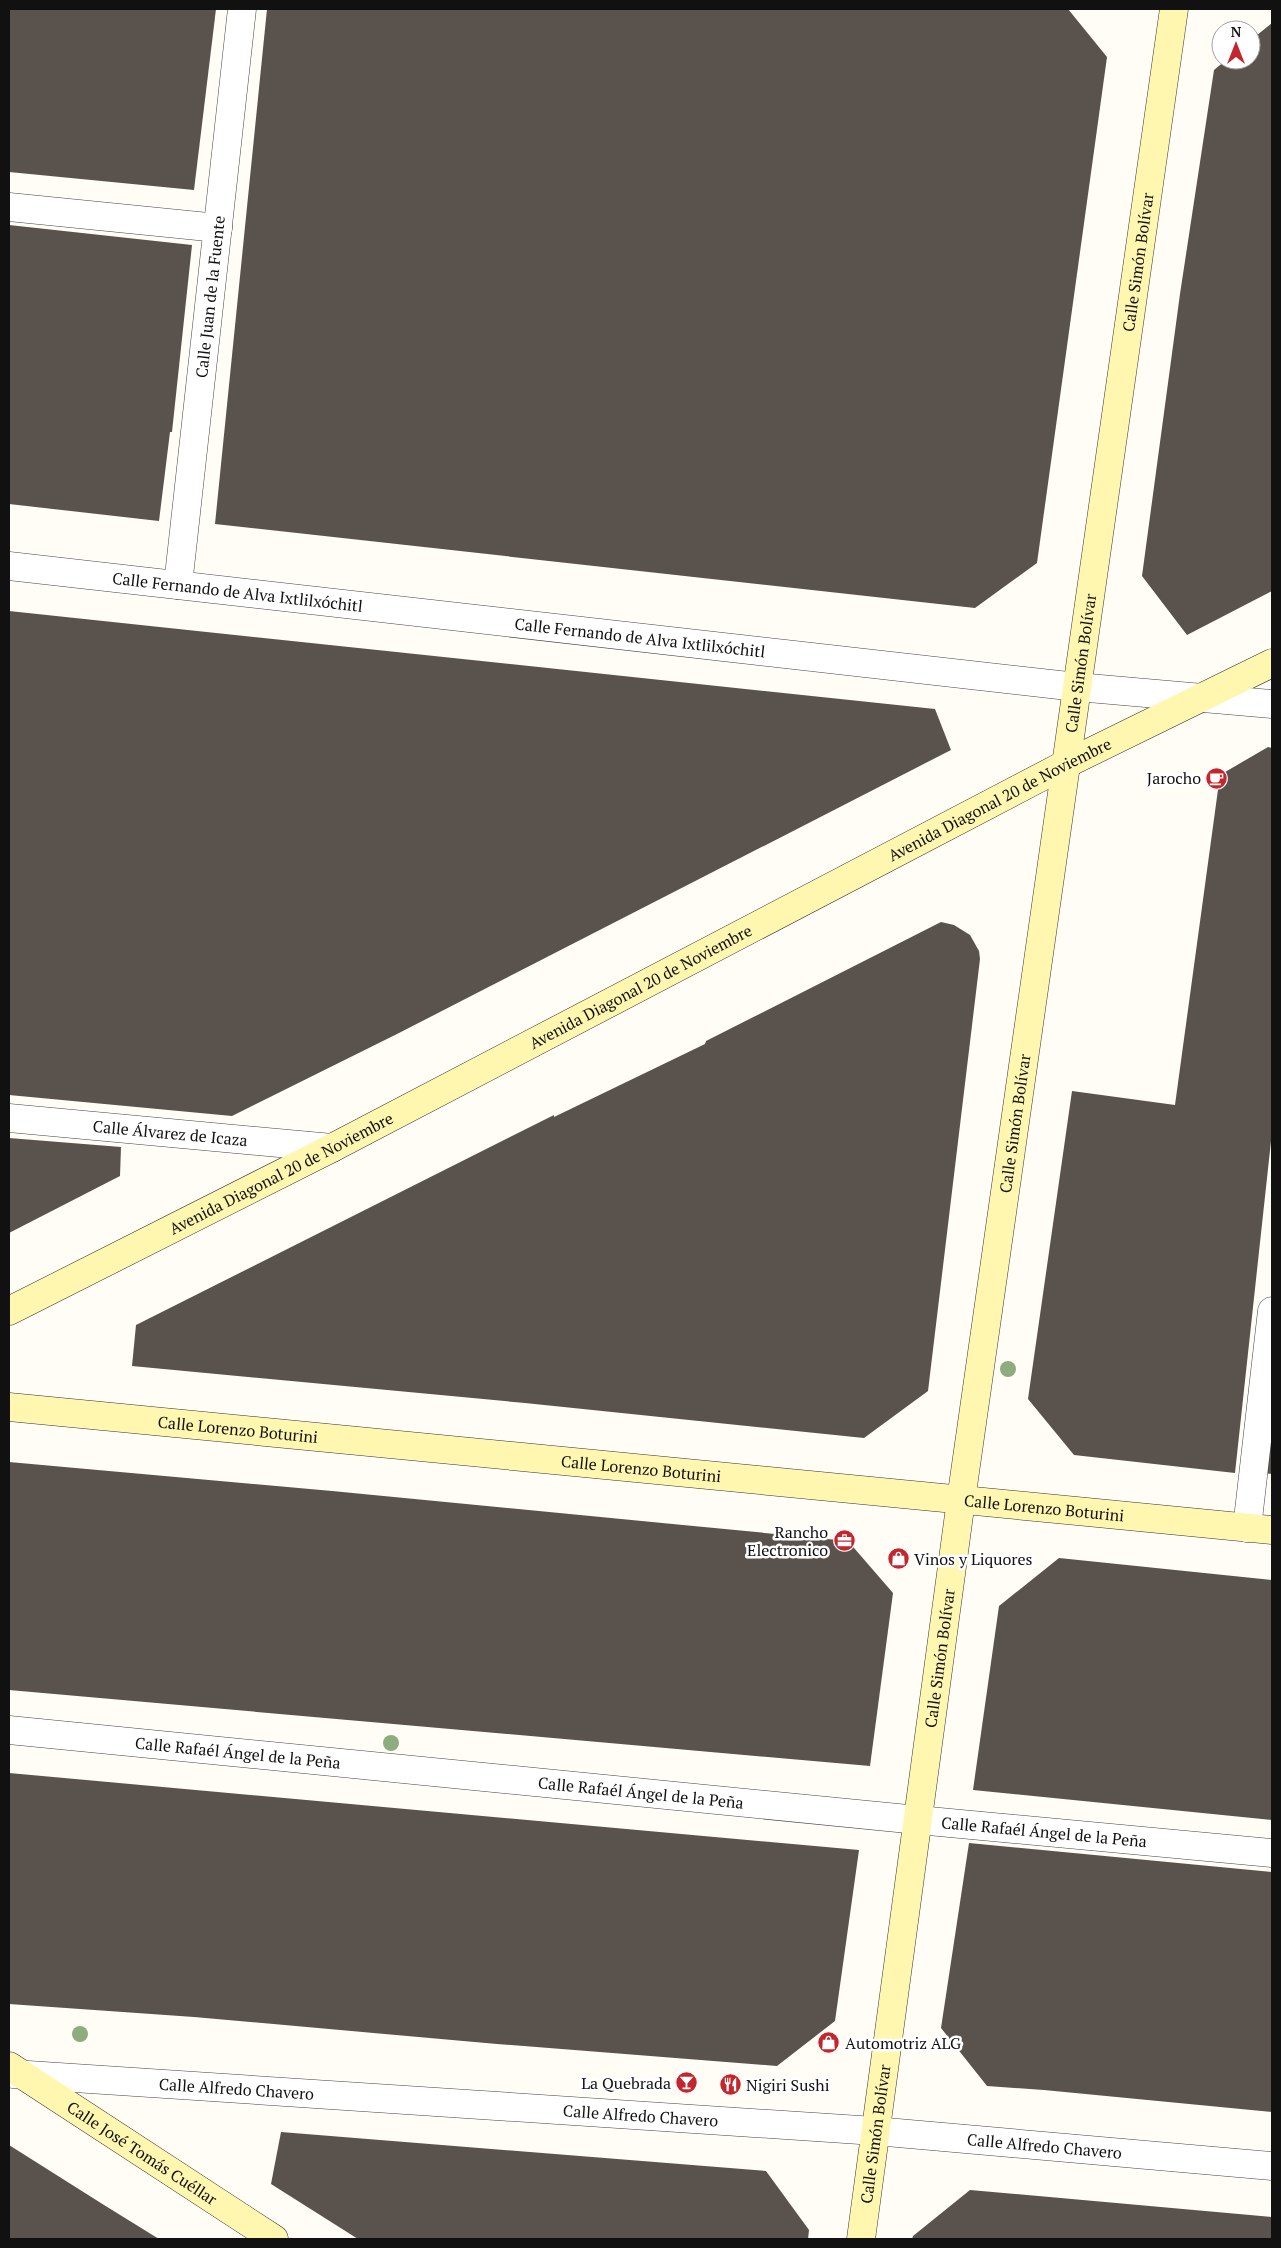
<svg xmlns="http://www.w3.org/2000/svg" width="1281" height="2248" font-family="'PT Serif',serif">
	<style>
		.building { fill: #5a524d }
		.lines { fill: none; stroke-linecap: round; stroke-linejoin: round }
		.street-casing { stroke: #444; stroke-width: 29 }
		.secondary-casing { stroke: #333; stroke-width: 29 }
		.street { stroke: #fff; stroke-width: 28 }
		.secondary { stroke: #fff6b0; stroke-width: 28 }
		.tree { fill: #8dad7f }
		.labels { text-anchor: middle; stroke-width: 5; stroke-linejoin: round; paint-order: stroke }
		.street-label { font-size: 16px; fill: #111; stroke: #fff }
		.poi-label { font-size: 16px; fill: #111; stroke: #fff; text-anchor: end }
	</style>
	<rect width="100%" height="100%" fill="#fffdf5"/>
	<g class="building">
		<path d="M9 9H216L194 190 9 172Z"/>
		<path d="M267 9H1068L1107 57 1037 563 975 608 215 524Z"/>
		<path d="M1272 23V591L1187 635 1142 576 1180 294 1214 70 1226 60H1251V40Z"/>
		<path d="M9 225 192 245 172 432H170L159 521 9 504Z"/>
		<path d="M9 611 935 709 951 750 397 1034 232 1116 9 1095Z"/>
		<path d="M1268 747 1272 748V1132L1235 1473 1074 1455 1028 1399 1072 1091 1175 1105 1220 775Z"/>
		<path d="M941 922 954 925 970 935 979 951 980 959 928 1391 864 1438 525 1403 132 1366 136 1325 554 1115V1117L705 1044 706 1041Z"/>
		<path d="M9 1138 121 1147 120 1176 9 1233Z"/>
		<path d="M1272 1390V1474L1263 1473Z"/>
		<path d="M9 1462 332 1491 848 1541 893 1593 870 1766 9 1690Z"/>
		<path d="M1059 1558 1272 1580V1820L973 1790 999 1606Z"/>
		<path d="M9 1773 859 1850 835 2021 777 2066 497 2044 194 2017 9 2004Z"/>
		<path d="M969 1843 1272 1872V2112L1044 2090 987 2086 941 2028Z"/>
		<path d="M281 2132 766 2171 809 2230 808 2239H358L271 2184Z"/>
		<path d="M9 2145 104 2205 159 2239H9Z"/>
		<path d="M970 2190 1272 2217V2239H912L913 2236Z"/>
	</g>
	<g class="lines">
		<defs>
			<g id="street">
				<path d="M9 207 218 228"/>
				<path id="s1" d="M9 566 1077 687 1272 704"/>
				<path id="s2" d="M178 585 242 9"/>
				<path id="s3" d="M9 1118 332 1148"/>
				<path d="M1247 1528 1272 1311"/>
				<path id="s4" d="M9 1730 918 1820 1272 1853"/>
				<path id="s5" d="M13 2074 875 2131 1272 2166"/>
			</g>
			<g id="secondary">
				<path id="s6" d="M9 1311 332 1148 1066 764 1272 663"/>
				<path id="s7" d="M9 1407 1272 1530"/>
				<path id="s8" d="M9 2066 274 2239"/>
				<path id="s9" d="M861 2239 961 1500 1174 9"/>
			</g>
		</defs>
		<use href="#street" class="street-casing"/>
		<use href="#secondary" class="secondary-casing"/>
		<use href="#street" class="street"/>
		<use href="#secondary" class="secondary"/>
	</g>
	<g class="tree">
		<circle cx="1008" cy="1369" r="8"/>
		<circle cx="391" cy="1743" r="8"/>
		<circle cx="80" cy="2034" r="8"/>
	</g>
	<defs>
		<symbol id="cafe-disc" viewBox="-11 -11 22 22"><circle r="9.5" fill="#c4262e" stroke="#fff"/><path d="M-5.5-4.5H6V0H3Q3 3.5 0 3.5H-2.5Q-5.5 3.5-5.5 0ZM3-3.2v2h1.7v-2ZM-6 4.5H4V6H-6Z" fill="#fff"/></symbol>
		<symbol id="office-disc" viewBox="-11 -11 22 22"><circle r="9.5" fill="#c4262e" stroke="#fff"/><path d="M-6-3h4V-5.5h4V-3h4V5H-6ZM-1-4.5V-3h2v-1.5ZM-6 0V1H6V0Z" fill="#fff"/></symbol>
		<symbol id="shop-disc" viewBox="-11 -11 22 22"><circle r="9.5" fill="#c4262e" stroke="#fff"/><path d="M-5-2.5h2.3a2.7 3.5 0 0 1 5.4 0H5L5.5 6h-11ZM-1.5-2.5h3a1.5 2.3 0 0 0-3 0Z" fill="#fff"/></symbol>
		<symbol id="bar-disc" viewBox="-11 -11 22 22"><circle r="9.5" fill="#c4262e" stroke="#fff"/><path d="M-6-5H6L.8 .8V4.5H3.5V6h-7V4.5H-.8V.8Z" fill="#fff"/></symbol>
		<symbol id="restaurant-disc" viewBox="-11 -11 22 22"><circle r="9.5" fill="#c4262e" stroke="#fff"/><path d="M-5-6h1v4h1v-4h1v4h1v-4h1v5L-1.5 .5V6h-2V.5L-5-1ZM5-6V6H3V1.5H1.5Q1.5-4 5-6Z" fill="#fff"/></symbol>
	</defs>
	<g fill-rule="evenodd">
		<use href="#cafe-disc" x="1204" y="766" width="25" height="25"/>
		<use href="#office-disc" x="832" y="1528" width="25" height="25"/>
		<use href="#shop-disc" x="886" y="1546" width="25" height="25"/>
		<use href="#shop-disc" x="816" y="2030" width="25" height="25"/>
		<use href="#bar-disc" x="674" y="2070" width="25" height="25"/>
		<use href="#restaurant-disc" x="718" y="2072" width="25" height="25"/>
	</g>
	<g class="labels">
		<g class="street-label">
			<text dy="6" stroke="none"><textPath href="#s9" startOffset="1996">Calle Simón Bolívar</textPath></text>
			<text dy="6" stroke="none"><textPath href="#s2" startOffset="290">Calle Juan de la Fuente</textPath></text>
			<text dy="6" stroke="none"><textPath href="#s1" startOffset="230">Calle Fernando de Alva Ixtlilxóchitl</textPath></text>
			<text dy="6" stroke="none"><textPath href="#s1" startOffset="635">Calle Fernando de Alva Ixtlilxóchitl</textPath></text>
			<text dy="6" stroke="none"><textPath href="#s9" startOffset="1591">Calle Simón Bolívar</textPath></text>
			<text dy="6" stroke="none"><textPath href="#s6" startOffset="1115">Avenida Diagonal 20 de Noviembre</textPath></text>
			<text dy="6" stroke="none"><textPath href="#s6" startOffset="710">Avenida Diagonal 20 de Noviembre</textPath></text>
			<text dy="6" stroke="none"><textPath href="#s9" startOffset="1126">Calle Simón Bolívar</textPath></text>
			<text dy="6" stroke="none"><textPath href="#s3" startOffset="162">Calle Álvarez de Icaza</textPath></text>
			<text dy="6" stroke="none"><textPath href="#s6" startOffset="305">Avenida Diagonal 20 de Noviembre</textPath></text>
			<text dy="6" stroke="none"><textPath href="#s7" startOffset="230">Calle Lorenzo Boturini</textPath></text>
			<text dy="6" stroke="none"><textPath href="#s7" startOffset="635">Calle Lorenzo Boturini</textPath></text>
			<text dy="6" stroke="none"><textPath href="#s7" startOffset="1040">Calle Lorenzo Boturini</textPath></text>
			<text dy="6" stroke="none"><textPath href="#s9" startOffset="586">Calle Simón Bolívar</textPath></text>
			<text dy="6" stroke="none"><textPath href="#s4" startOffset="230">Calle Rafaél Ángel de la Peña</textPath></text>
			<text dy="6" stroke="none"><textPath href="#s4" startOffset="635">Calle Rafaél Ángel de la Peña</textPath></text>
			<text dy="6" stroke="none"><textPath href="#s4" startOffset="1040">Calle Rafaél Ángel de la Peña</textPath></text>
			<text dy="6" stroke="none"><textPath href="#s5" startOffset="224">Calle Alfredo Chavero</textPath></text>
			<text dy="6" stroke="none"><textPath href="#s5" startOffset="629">Calle Alfredo Chavero</textPath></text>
			<text dy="6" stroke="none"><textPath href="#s9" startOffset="106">Calle Simón Bolívar</textPath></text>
			<text dy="6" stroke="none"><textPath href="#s5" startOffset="1034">Calle Alfredo Chavero</textPath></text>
			<text dy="6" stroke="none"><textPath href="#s8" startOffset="159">Calle José Tomás Cuéllar</textPath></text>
		</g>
		<g class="poi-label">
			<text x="1201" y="784">Jarocho</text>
			<text x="828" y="1538">Rancho<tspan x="828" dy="18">Electronico</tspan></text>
			<text x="914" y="1565" text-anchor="start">Vinos y Liquores</text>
			<text x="845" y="2049" text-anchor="start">Automotriz ALG</text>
			<text x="671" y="2089">La Quebrada</text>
			<text x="746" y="2091" text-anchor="start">Nigiri Sushi</text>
		</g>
	</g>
	<rect width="1281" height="2248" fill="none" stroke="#111111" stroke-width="20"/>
	<g transform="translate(1236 45)"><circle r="24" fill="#ffffff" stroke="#a0a0a0"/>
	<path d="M0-4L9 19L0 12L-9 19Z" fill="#c4262e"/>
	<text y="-8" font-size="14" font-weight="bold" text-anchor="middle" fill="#111111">N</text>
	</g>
</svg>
